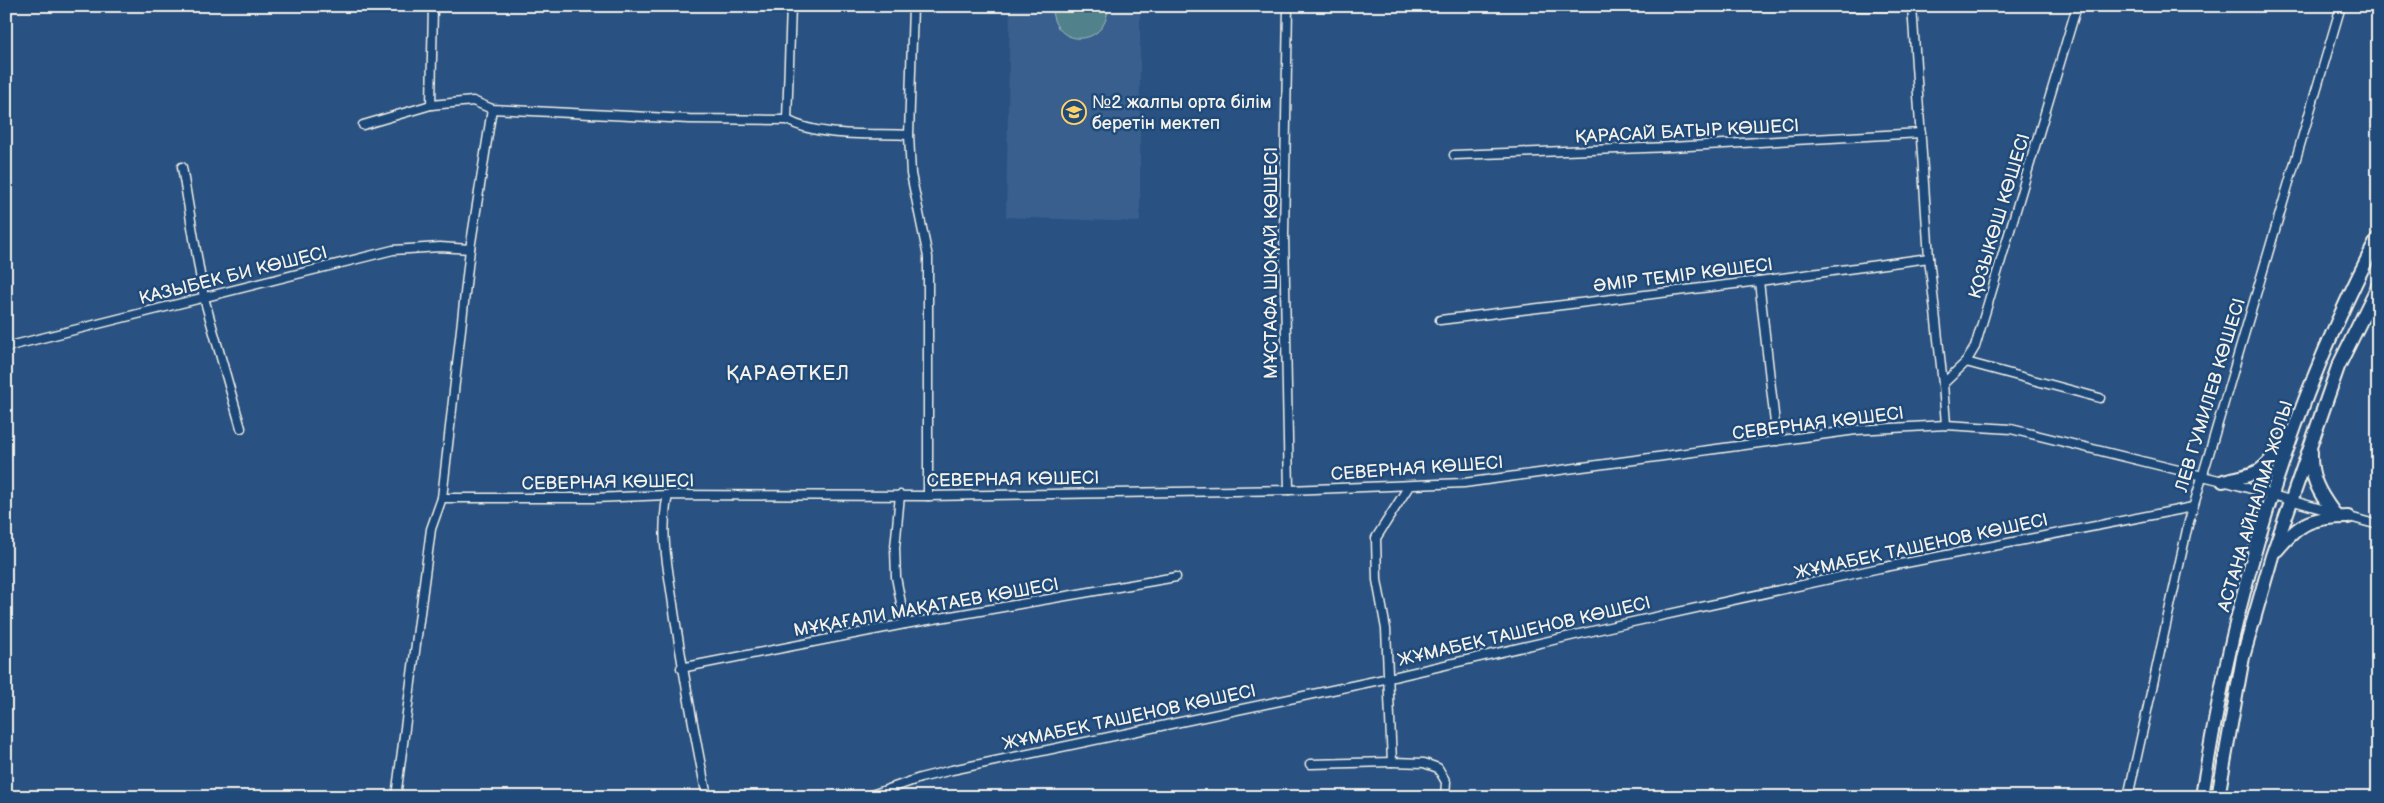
<svg xmlns="http://www.w3.org/2000/svg" width="2384" height="803" font-family="'Balsamiq Sans',sans-serif">
	<style>
		.built { fill: #395f8e }
		.green { fill: #51818b; stroke: #a2b9ba }
		.lines { fill: none; stroke-linecap: round; stroke-linejoin: round }
		.minor-casing { stroke: #f4f1e8; stroke-width: 11 }
		.trunk-casing { stroke: #f4f1e8; stroke-width: 16 }
		.minor { stroke: #1f4a7a; stroke-width: 8 }
		.trunk { stroke: #1f4a7a; stroke-width: 12 }
		.labels { text-anchor: middle; stroke-width: 5; stroke-linejoin: round; paint-order: stroke }
		.poi-label { font-size: 18px; fill: #f4f1e8; stroke: #1f4a7a; text-anchor: start }
		.street-label { font-size: 18px; fill: #f4f1e8; stroke: #1f4a7a }
		.quarter-label { font-size: 20px; letter-spacing: 1px; fill: #f4f1e8; stroke: #1f4a7a }
	</style>
	<rect width="100%" height="100%" fill="#295282"/>
	<filter id="ink" filterUnits="userSpaceOnUse"><feTurbulence type="fractalNoise" baseFrequency=".02" numOctaves="2"/><feDisplacementMap in="SourceGraphic" scale="10" xChannelSelector="R" yChannelSelector="G"/><feConvolveMatrix kernelMatrix="1 2 1 2 8 2 1 2 1" color-interpolation-filters="sRGB"/></filter>
	<g filter="url(#ink)">
		<path class="built" d="M1010 6H1140V222L1006 217Z"/>
		<path class="green" d="M1052 6H1108C1108 49 1051 49 1052 6Z"/>
		<g class="lines">
			<defs>
				<g id="minor">
					<path d="M913 6 909 135 911 174 928 257V496"/>
					<path d="M1288 6 1284 234 1289 490"/>
					<path d="M1761 6 1912 7"/>
					<path d="M1912 6 1929 258 1943 384"/>
					<path d="M431 105 433 6"/>
					<path d="M787 120 791 6"/>
					<path d="M363 125 431 105 473 101 492 109 689 119 787 120C819 138 873 133 909 135"/>
					<path d="M1454 155 1671 147 1921 133"/>
					<path d="M182 167 204 298 241 428"/>
					<path d="M1759 281 1777 441"/>
					<path d="M1440 320 1759 281 1929 258"/>
					<path d="M6 347 393 250 440 247 470 249"/>
					<path d="M1966 362 2100 398"/>
					<path d="M1946 425 1943 384 1966 362 1975 347 2077 6"/>
					<path d="M1409 486 1376 538 1377 580 1386 629 1392 762 1424 763 1438 768 1446 782 1445 797"/>
					<path d="M668 495C660 529 667 563 672 597 681 664 694 730 707 797"/>
					<path d="M900 495 895 548 896 577 905 624"/>
					<path d="M442 498H594L668 495 928 496 1289 490 1464 483 1856 430 1946 425 2011 429 2223 481 2332 512"/>
					<path d="M2346 516 2378 525"/>
					<path d="M681 668 905 624 1176 577"/>
					<path d="M1310 764 1392 762"/>
					<path d="M396 797 431 529 442 498 470 249 492 109"/>
					<path d="M866 797 920 778 952 770 1389 678 1614 626 1880 568 2193 507"/>
					<path d="M2128 797 2188 525 2341 6"/>
				</g>
				<g id="trunk">
					<path d="M2311 452C2310 477 2319 493 2334 513"/>
					<path d="M2223 481C2266 472 2263 472 2287 436"/>
					<path d="M2277 550C2300 522 2312 517 2348 517"/>
					<path d="M2202 797C2231 606 2288 409 2378 238"/>
					<path d="M2218 797 2243 657 2272 556 2338 367 2378 286"/>
				</g>
			</defs>
			<use href="#minor" class="minor-casing"/>
			<use href="#trunk" class="trunk-casing"/>
			<use href="#minor" class="minor"/>
			<use href="#trunk" class="trunk"/>
		</g>
	</g>
	<defs>
		<symbol id="school-ring" viewBox="-11 -11 22 22"><circle r="9.5" fill="#1f4a7a" stroke="#ffd166" stroke-width="1.5"/><path d="M0-5L7-2L0 1L-7-2ZM-4 1L0 2.5L4 1V4Q0 6-4 4Z" fill="#ffd166"/></symbol>
	</defs>
	<g fill-rule="evenodd">
		<use href="#school-ring" x="1060" y="98" width="28" height="28"/>
	</g>
	<g class="labels">
		<g class="poi-label">
			<text x="1092" y="108">№2 жалпы орта білім<tspan x="1092" dy="21">беретін мектеп</tspan></text>
		</g>
		<g class="street-label">
			<text transform="translate(1687 131) rotate(-3)" y="6">ҚАРАСАЙ БАТЫР КӨШЕСІ</text>
			<text transform="translate(1999 216) rotate(-73)" y="6">ҚОЗЫКӨШ КӨШЕСІ</text>
			<text transform="translate(1271 263) rotate(-90)" y="6">МҰСТАФА ШОҚАЙ КӨШЕСІ</text>
			<text transform="translate(233 275) rotate(-14)" y="6">КАЗЫБЕК БИ КӨШЕСІ</text>
			<text transform="translate(1683 275) rotate(-7)" y="6">ӘМІР ТЕМІР КӨШЕСІ</text>
			<text transform="translate(2210 395) rotate(-73)" y="6">ЛЕВ ГУМИЛЕВ КӨШЕСІ</text>
			<text transform="translate(1818 423) rotate(-7)" y="6">СЕВЕРНАЯ КӨШЕСІ</text>
			<text transform="translate(1417 468) rotate(-4)" y="6">СЕВЕРНАЯ КӨШЕСІ</text>
			<text transform="translate(1013 479) rotate(-1)" y="6">СЕВЕРНАЯ КӨШЕСІ</text>
			<text transform="translate(608 482) rotate(-1)" y="6">СЕВЕРНАЯ КӨШЕСІ</text>
			<text transform="translate(2255 506) rotate(-73)" y="6">АСТАНА АЙНАЛМА ЖОЛЫ</text>
			<text transform="translate(1921 546) rotate(-12)" y="6">ЖҰМАБЕК ТАШЕНОВ КӨШЕСІ</text>
			<text transform="translate(926 607) rotate(-10)" y="6">МҰҚАҒАЛИ МАҚАТАЕВ КӨШЕСІ</text>
			<text transform="translate(1524 631) rotate(-13)" y="6">ЖҰМАБЕК ТАШЕНОВ КӨШЕСІ</text>
			<text transform="translate(1129 717) rotate(-12)" y="6">ЖҰМАБЕК ТАШЕНОВ КӨШЕСІ</text>
		</g>
		<g class="quarter-label">
			<text x="788" y="380">ҚАРАӨТКЕЛ</text>
		</g>
	</g>
	<rect width="2384" height="803" fill="none" stroke="#1f4a7a" stroke-width="25"/>
	<rect x="12" y="12" width="2359" height="778" fill="none" stroke="#f4f1e8" stroke-width="2" filter="url(#ink)"/>
</svg>
